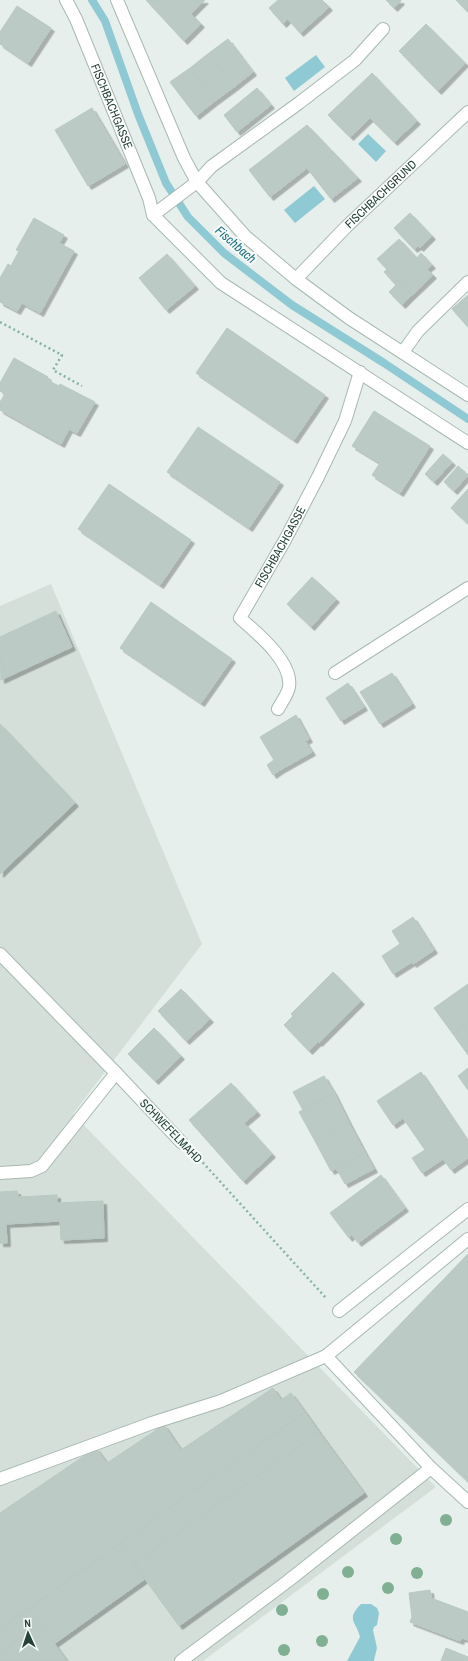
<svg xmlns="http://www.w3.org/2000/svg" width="468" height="1661" font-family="'Archivo Narrow',sans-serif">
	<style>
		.built { fill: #d4dfda }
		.water { fill: #8ec9d4 }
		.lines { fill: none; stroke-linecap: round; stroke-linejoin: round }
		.stream { stroke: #8ec9d4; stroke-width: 8 }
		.building { fill: #bbcac4; stroke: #b8c9c2; filter: url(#shadow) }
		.minor-casing { stroke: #a8b8b2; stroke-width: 14 }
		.path { stroke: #86b3a5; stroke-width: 2.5; stroke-dasharray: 2 3; stroke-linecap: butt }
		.minor { stroke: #fff; stroke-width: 12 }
		.tree { fill: #80af93 }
		.labels { text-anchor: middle; stroke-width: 4; stroke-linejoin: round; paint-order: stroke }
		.street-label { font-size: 12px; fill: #24423a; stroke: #f7fbf9 }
		.water-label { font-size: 13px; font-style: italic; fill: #1c6f80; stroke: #f7fbf9 }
	</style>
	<defs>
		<filter id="shadow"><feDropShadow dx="3.5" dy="3.5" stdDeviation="0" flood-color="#0004"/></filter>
	</defs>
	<rect width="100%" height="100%" fill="#e6efeb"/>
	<path class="built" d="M51 584 202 944 73 1114 436 1487 203 1661H0V606Z"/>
	<g class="water">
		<path d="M316 55 325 67 294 91 285 78Z"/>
		<path d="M368 134 386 151 376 162 358 144Z"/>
		<path d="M314 186 325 199 295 223 284 210Z"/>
		<path d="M361 1604H371L377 1608 379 1613 377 1625 374 1627 373 1630 377 1648 374 1660V1661H347L360 1637C357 1622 345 1620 361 1604Z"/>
	</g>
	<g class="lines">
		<path class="stream" d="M92 0 105 21 138 114 166 183 188 217 224 253 292 305 384 363 468 419"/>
	</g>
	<g class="building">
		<path d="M146 0H205L191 14 201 24 184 41Z"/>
		<path d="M278 0H322L329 7 300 33 288 19 283 24 269 8Z"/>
		<path d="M386 0H400L401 1 394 8Z"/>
		<path d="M456 0H468V12Z"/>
		<path d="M17 6 51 28 28 63 0 44V32Z"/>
		<path d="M426 24 465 63 438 91 399 51Z"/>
		<path d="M228 39 253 72 234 87 209 53Z"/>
		<path d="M209 53 234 87 215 101 190 68Z"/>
		<path d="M190 68 215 101 196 116 170 82Z"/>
		<path d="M372 73 417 121 394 142 370 118 376 112 388 124 401 111 368 77Z"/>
		<path d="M368 77 401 111 388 124 376 112 350 137 328 115Z"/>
		<path d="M257 88 271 105 237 132 224 115Z"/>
		<path d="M92 108 125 164 88 186 55 130Z"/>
		<path d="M307 125 358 178 331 199 307 168 270 197 249 170Z"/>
		<path d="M410 213 432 236 420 248 418 246 414 249 394 228Z"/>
		<path d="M34 218 64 235 59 243 74 251 40 313 22 303 17 311 0 302V278L8 264 11 266 19 251 16 250Z"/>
		<path d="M399 239 417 258 421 253 432 265 427 269 433 275 412 295 377 259Z"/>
		<path d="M167 254 195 286 166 310 139 278Z"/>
		<path d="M387 269 412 295 402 305 389 292 396 285 384 272Z"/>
		<path d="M468 295V327L452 309Z"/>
		<path d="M227 328 325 395 294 440 196 373Z"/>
		<path d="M14 358 48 377 47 379 53 383 59 386 60 384 95 402 77 433 69 429 61 444 0 410V402L5 394 0 391V383Z"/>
		<path d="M374 411 430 446 400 493 372 475 380 463 352 446Z"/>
		<path d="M198 427 280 482 249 528 167 472Z"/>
		<path d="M443 454 452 462 434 482 425 474Z"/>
		<path d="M458 466 468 475 454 491 444 482Z"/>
		<path d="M109 484 191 540 160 585 78 529Z"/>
		<path d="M468 489V524L451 508Z"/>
		<path d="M312 577 336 599 311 627 287 604Z"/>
		<path d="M151 602 232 659 201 703 120 648Z"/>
		<path d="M56 611 72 647 1 680 0 637Z"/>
		<path d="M392 673 412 704 380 724 360 692Z"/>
		<path d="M348 683 364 707 341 721 326 698Z"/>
		<path d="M296 715 309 739 305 741 312 752 280 770 260 737Z"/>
		<path d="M0 724 75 803 0 874Z"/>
		<path d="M274 760 280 770 273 775 267 765Z"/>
		<path d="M413 917 434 950 413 964 412 962 393 974 382 956 400 944 392 931Z"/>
		<path d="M333 972 361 1001 319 1043 291 1014Z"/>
		<path d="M468 984V1023L453 1034 434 1008Z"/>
		<path d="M181 989 210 1019 186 1041 158 1011Z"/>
		<path d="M293 1016 318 1042 309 1051 284 1025Z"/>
		<path d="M468 1023V1055L453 1034Z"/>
		<path d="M154 1028 181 1056 155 1081 128 1054Z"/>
		<path d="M468 1068V1090L458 1076Z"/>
		<path d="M421 1072 468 1142V1158L451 1170 443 1159 422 1173 412 1158 425 1150 403 1118 393 1125 377 1101Z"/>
		<path d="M324 1076 334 1093 303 1110 293 1092Z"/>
		<path d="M231 1083 257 1112 244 1123 272 1154 243 1181 189 1120Z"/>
		<path d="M334 1093 349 1123 315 1141 299 1112Z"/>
		<path d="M349 1123 365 1153 331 1171 315 1141Z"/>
		<path d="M365 1153 374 1169 345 1184 336 1168Z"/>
		<path d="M381 1175 405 1208 358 1243 334 1210Z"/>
		<path d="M17 1191 18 1197 57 1195V1203L103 1201 104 1238 61 1240 60 1221 6 1224 7 1243H0V1192Z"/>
		<path d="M334 1210 352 1235 349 1238 330 1213Z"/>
		<path d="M468 1254V1482L354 1372Z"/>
		<path d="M273 1388 281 1400 291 1393 305 1412 0 1629V1513L96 1448 107 1463 164 1425 181 1450Z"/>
		<path d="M305 1412 319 1432 134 1564 120 1544Z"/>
		<path d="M319 1432 364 1493 179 1626 134 1564Z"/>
		<path d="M120 1544 145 1579 54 1644 29 1609Z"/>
		<path d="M430 1590 431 1598 468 1612V1640L462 1638 460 1641 410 1622 412 1617 409 1593Z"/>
		<path d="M29 1609 40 1624 0 1652V1629Z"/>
		<path d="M40 1624 67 1661H0V1652Z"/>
		<path d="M446 1648 468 1657V1661H441Z"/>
	</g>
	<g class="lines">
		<defs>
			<g id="minor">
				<path id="s1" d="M66 0 76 19 149 198 153 215 221 283 468 443"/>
				<path d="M117 0 184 158 197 182 245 236 296 279 349 318 468 395"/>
				<path d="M153 215 197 182 212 166 299 103 355 60 383 29"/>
				<path id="s2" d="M296 279 346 227 468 112"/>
				<path d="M403 352 418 331 468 282"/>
				<path d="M335 673 468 588"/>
				<path id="s3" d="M278 709C281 703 288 694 289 687 293 662 257 633 240 618L285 540 318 477 345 421 360 372"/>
				<path d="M0 954 116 1073 182 1143"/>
				<path d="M0 1173 31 1171 42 1166 116 1073"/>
				<path d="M339 1311 468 1209"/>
				<path d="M431 1468 468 1502"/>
				<path d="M0 1479 152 1423 221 1401 326 1356"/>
				<path d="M181 1661 288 1581 431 1468 326 1356 468 1239"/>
			</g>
		</defs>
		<use href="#minor" class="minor-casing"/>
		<g class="path">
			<path d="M0 322 62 355 53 370 82 386"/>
			<path d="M196 1155 326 1298"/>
		</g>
		<use href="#minor" class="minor"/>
	</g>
	<g class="tree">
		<circle cx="446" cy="1520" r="6"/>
		<circle cx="396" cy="1539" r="6"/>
		<circle cx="348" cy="1572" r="6"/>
		<circle cx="417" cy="1573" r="6"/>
		<circle cx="388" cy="1588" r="6"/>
		<circle cx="323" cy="1594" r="6"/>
		<circle cx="282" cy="1610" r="6"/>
		<circle cx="322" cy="1641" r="6"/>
		<circle cx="284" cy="1650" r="6"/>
	</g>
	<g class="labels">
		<g class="street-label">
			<text dy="4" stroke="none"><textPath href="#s1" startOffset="116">FISCHBACHGASSE</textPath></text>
			<text dy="4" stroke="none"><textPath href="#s2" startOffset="120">FISCHBACHGRUND</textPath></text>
			<text dy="4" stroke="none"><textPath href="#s3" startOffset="194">FISCHBACHGASSE</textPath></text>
			<text transform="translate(171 1131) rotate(46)" y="4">SCHWEFELMAHD</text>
		</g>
		<g class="water-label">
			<text transform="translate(236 244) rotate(41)" y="5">Fischbach</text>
		</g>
	</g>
	<g transform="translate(28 1633) rotate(357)" stroke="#f7fbf9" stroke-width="3" paint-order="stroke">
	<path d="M0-3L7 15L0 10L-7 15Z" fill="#24423a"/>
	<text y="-6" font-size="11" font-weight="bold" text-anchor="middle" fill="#24423a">N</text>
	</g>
</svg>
